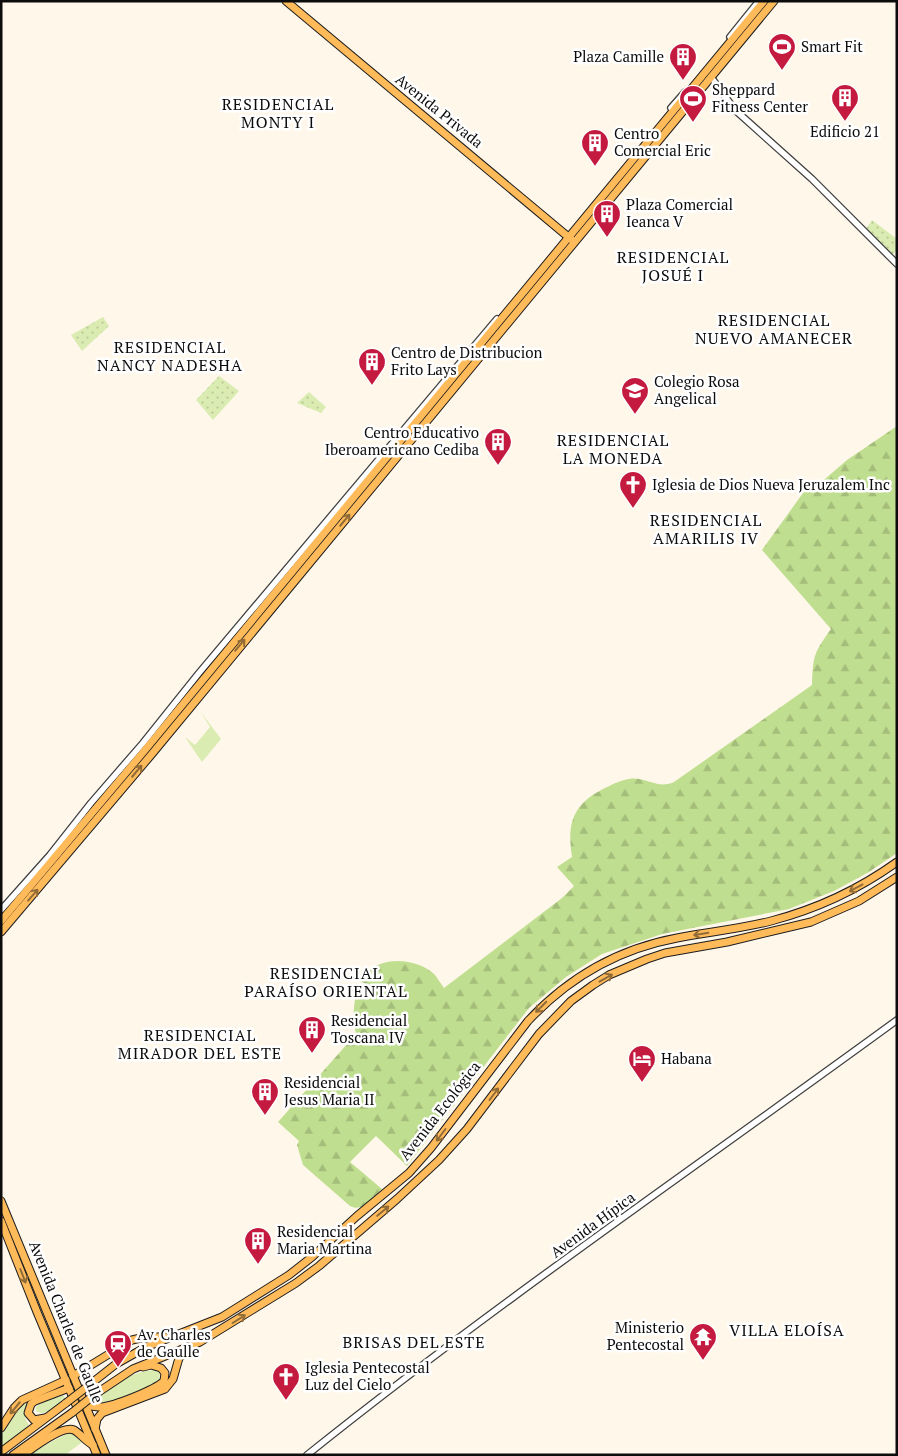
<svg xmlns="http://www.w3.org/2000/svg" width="898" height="1456" font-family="'PT Serif',serif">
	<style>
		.grass { fill: #daecb1 }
		.forest { fill: url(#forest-firs) }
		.park { fill: url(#park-dots) }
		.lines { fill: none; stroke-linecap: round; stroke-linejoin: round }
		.minor-casing { stroke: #3f3f3f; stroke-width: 8 }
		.major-casing { stroke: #1d1d1d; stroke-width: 9 }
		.minor { stroke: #fff; stroke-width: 5.5 }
		.major { stroke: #ffba5a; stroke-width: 7 }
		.major-bridge-casing { stroke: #1d1d1d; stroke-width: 9; stroke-linecap: butt }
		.major-bridge { stroke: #ffba5a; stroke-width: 7 }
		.oneway { stroke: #926c37 }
		.labels { text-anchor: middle; stroke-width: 5; stroke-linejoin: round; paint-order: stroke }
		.poi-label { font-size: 15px; fill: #0c0c0c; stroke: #fff; text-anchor: start }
		.street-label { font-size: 15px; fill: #0c0c0c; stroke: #fff }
		.neighbourhood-label { font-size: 16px; letter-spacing: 1px; fill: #0c0c0c; stroke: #fff }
	</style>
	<defs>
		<pattern id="forest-firs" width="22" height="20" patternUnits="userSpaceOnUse" patternTransform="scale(1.25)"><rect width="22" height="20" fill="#c0de8f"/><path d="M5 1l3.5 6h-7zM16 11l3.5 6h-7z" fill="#a4bd7a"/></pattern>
		<pattern id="park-dots" width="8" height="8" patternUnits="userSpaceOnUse" patternTransform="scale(1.25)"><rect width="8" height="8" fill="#daecb1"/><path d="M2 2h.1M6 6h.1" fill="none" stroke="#bac997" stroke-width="1.8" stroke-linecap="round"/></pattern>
	</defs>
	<rect width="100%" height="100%" fill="#fff7ea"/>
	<g class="grass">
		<path d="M200 711 221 739 202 762 185 737 195 745 210 727Z"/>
		<path d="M156 1370 160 1373 159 1381 150 1386 108 1403 92 1402C106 1386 135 1370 156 1370Z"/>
		<path d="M63 1395 65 1398C57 1404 46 1418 36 1411V1407C43 1400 54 1397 63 1395Z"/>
		<path d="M26 1400 29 1401C24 1409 23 1417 29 1425L16 1437 1 1447C1 1426 13 1416 26 1400Z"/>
		<path d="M68 1433 74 1434 82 1441 81 1443 65 1455H27Z"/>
	</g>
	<path class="forest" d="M897 426V853L869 872 834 891 789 909 662 934 602 954 566 977 529 1008 407 1166 376 1136 350 1162 382 1189C373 1197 363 1213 350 1206L303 1165 297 1145 299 1141 278 1122 356 1034C353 1020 353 1008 356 994H362L366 984 360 981C364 978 367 973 370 970 387 955 421 960 435 975 438 979 441 984 444 988L562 898 574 886 557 867 572 857C567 824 572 805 603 789 611 785 621 780 629 779 646 776 657 790 674 782L812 685C813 655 814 653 831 629L762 550 803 493 818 485 847 460Z"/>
	<g class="park">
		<path d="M872 220 897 239V250L892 255 866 229Z"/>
		<path d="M103 317 109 326 82 351 71 335Z"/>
		<path d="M219 376 239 391 213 420 196 400Z"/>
		<path d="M309 392 326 407 321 413 297 403Z"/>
	</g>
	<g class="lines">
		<defs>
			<g id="minor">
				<path d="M730 37 759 1"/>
				<path d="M711 77 735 110 812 179 897 264"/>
				<path d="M671 108 685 92"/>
				<path d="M1 910 50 855 91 803 143 743 199 673 497 319"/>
				<path d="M307 1455C498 1302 700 1164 897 1020"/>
			</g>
			<g id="major">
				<path d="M286 1 572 240"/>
				<path d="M1 921 145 750 764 1"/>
				<path d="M1 932 151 755 774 1"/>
				<path d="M1 1201 106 1455"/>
				<path d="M1 1221 37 1312 97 1455"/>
				<path d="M73 1376 132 1340 145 1337H165"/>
				<path d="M88 1386 116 1364 146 1347 222 1317 289 1275 312 1257 357 1216 409 1173 431 1148 528 1021C569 977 618 949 677 938 708 932 740 929 771 921 817 909 858 890 897 862"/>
				<path d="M94 1395 133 1369 200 1342 296 1283 319 1266 397 1199 439 1160 467 1129 539 1034 571 1001 593 985 609 975 647 959 665 953 727 942 811 922 859 901 897 877"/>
				<path d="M86 1405C91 1406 96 1407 101 1407 114 1406 155 1390 164 1381L165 1373 161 1368 151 1365 143 1367"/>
				<path d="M45 1418 34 1420 28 1413 31 1404 35 1401 69 1388"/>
				<path d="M1 1428 14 1408 22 1400 66 1380"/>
				<path d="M95 1429 97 1419 102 1413 165 1389 173 1379 179 1358 189 1348"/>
				<path d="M1 1452 66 1403"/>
				<path d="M13 1455 73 1412"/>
				<path d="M23 1455C33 1448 62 1425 74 1430 81 1434 85 1441 93 1445"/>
			</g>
		</defs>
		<use href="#minor" class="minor-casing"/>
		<use href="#major" class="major-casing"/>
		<use href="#minor" class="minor"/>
		<use href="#major" class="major"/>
		<defs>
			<g id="major-bridge">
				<path d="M66 1403 88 1386"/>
				<path d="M73 1412 94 1395"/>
			</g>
		</defs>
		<use href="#major-bridge" class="major-bridge-casing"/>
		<use href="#major-bridge" class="major-bridge"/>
	</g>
	<defs><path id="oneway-shaft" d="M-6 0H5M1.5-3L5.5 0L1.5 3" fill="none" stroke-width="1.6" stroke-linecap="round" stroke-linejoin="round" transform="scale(1.25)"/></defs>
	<g class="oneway">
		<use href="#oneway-shaft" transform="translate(345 520) rotate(-50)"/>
		<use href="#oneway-shaft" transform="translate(240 645) rotate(-50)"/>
		<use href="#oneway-shaft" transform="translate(137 771) rotate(-50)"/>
		<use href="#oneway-shaft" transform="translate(856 888) rotate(152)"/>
		<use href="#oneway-shaft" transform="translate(33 895) rotate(-49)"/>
		<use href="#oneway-shaft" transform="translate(701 934) rotate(171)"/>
		<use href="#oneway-shaft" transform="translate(606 978) rotate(-29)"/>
		<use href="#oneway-shaft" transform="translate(541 1007) rotate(135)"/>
		<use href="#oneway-shaft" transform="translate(494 1094) rotate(-53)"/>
		<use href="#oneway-shaft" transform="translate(441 1135) rotate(127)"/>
		<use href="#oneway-shaft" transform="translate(383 1211) rotate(-40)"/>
		<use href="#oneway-shaft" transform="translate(23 1276) rotate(69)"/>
		<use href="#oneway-shaft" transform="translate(239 1319) rotate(-32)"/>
		<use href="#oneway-shaft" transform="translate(15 1408) rotate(130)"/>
	</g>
	<defs>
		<symbol id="stadium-pin" viewBox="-11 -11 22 30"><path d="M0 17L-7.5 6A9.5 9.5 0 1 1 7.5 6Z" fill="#c51a40" stroke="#fff"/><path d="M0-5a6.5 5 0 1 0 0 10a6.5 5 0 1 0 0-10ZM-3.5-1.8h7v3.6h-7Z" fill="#fff"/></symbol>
		<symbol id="building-pin" viewBox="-11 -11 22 30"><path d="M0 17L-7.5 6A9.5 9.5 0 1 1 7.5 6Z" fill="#c51a40" stroke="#fff"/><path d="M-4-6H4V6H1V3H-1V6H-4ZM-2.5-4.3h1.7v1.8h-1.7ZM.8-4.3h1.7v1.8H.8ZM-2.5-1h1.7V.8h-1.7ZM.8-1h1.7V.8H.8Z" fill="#fff"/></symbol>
		<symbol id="university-pin" viewBox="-11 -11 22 30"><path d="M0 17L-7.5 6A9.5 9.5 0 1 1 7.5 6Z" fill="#c51a40" stroke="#fff"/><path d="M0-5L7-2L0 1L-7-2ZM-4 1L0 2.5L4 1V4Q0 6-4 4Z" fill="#fff"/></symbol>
		<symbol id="church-pin" viewBox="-11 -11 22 30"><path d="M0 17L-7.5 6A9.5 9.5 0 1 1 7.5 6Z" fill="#c51a40" stroke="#fff"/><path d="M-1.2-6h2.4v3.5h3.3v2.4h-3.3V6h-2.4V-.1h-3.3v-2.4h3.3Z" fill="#fff"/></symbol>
		<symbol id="hotel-pin" viewBox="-11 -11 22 30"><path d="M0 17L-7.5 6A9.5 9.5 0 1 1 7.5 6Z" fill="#c51a40" stroke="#fff"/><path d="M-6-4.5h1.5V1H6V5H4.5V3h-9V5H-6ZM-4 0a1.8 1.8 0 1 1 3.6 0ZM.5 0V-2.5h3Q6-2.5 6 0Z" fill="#fff"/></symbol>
		<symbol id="temple-pin" viewBox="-11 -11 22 30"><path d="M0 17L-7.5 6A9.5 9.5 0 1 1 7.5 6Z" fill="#c51a40" stroke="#fff"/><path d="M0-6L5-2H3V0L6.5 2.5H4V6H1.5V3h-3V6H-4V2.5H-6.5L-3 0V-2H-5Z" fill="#fff"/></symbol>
		<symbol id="station-pin" viewBox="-11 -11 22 30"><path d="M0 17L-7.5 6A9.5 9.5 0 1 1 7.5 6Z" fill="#c51a40" stroke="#fff"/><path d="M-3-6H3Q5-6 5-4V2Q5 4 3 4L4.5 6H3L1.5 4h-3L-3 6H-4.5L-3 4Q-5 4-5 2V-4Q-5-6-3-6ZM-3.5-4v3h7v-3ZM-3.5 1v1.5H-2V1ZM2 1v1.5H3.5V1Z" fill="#fff"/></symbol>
	</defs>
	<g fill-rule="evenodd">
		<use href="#stadium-pin" x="766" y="31" width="32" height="43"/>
		<use href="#building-pin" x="667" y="41" width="32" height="43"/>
		<use href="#building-pin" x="829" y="82" width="32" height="43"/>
		<use href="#stadium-pin" x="677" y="83" width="32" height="43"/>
		<use href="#building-pin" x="579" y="127" width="32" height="43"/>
		<use href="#building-pin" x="591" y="198" width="32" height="43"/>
		<use href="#building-pin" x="356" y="346" width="32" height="43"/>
		<use href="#university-pin" x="619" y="375" width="32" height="43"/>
		<use href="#building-pin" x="482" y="426" width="32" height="43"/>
		<use href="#church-pin" x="617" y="469" width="32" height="43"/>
		<use href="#building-pin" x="296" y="1014" width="32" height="43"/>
		<use href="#hotel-pin" x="626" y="1043" width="32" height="43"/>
		<use href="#building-pin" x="249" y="1076" width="32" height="43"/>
		<use href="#building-pin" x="242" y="1225" width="32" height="43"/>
		<use href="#temple-pin" x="687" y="1321" width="32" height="43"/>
		<use href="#station-pin" x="102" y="1328" width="32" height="43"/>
		<use href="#church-pin" x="270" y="1361" width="32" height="43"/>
	</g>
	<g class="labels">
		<g class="poi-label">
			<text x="801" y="52">Smart Fit</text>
			<text x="664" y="62" text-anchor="end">Plaza Camille</text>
			<text x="712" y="95">Sheppard<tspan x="712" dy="17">Fitness Center</tspan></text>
			<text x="845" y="137" text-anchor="middle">Edificio 21</text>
			<text x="614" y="139">Centro<tspan x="614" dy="17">Comercial Eric</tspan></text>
			<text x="626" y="210">Plaza Comercial<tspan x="626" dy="17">Ieanca V</tspan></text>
			<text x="391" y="358">Centro de Distribucion<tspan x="391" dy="17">Frito Lays</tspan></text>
			<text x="654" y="387">Colegio Rosa<tspan x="654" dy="17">Angelical</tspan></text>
			<text x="479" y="438" text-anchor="end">Centro Educativo<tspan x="479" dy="17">Iberoamericano Cediba</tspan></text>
			<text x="652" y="490">Iglesia de Dios Nueva Jeruzalem Inc</text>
			<text x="331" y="1026">Residencial<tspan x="331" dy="17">Toscana IV</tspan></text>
			<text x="661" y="1064">Habana</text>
			<text x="284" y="1088">Residencial<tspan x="284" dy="17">Jesus Maria II</tspan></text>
			<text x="277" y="1237">Residencial<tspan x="277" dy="17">Maria Martina</tspan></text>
			<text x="684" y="1333" text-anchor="end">Ministerio<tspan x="684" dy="17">Pentecostal</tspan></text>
			<text x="137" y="1340">Av. Charles<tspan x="137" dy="17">de Gaulle</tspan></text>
			<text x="305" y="1373">Iglesia Pentecostal<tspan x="305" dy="17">Luz del Cielo</tspan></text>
		</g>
		<g class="street-label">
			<text transform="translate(439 111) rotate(39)" y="5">Avenida Privada</text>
			<text transform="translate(440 1111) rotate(-52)" y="5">Avenida Ecológica</text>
			<text transform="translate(593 1225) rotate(-36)" y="5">Avenida Hípica</text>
			<text transform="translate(66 1322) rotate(68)" y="5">Avenida Charles de Gaulle</text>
		</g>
		<g class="neighbourhood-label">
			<text x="278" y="110">RESIDENCIAL<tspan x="278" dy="18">MONTY I</tspan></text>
			<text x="673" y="263">RESIDENCIAL<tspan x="673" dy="18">JOSUÉ I</tspan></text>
			<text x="774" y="326">RESIDENCIAL<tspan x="774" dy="18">NUEVO AMANECER</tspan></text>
			<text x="170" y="353">RESIDENCIAL<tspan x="170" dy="18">NANCY NADESHA</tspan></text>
			<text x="613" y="446">RESIDENCIAL<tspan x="613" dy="18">LA MONEDA</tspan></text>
			<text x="706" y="526">RESIDENCIAL<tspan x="706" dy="18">AMARILIS IV</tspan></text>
			<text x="326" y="979">RESIDENCIAL<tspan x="326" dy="18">PARAÍSO ORIENTAL</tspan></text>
			<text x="200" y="1041">RESIDENCIAL<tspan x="200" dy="18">MIRADOR DEL ESTE</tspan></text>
			<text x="787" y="1336">VILLA ELOÍSA</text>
			<text x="414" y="1348">BRISAS DEL ESTE</text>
		</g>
	</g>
	<rect width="898" height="1456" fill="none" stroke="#0c0c0c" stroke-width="5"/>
</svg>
